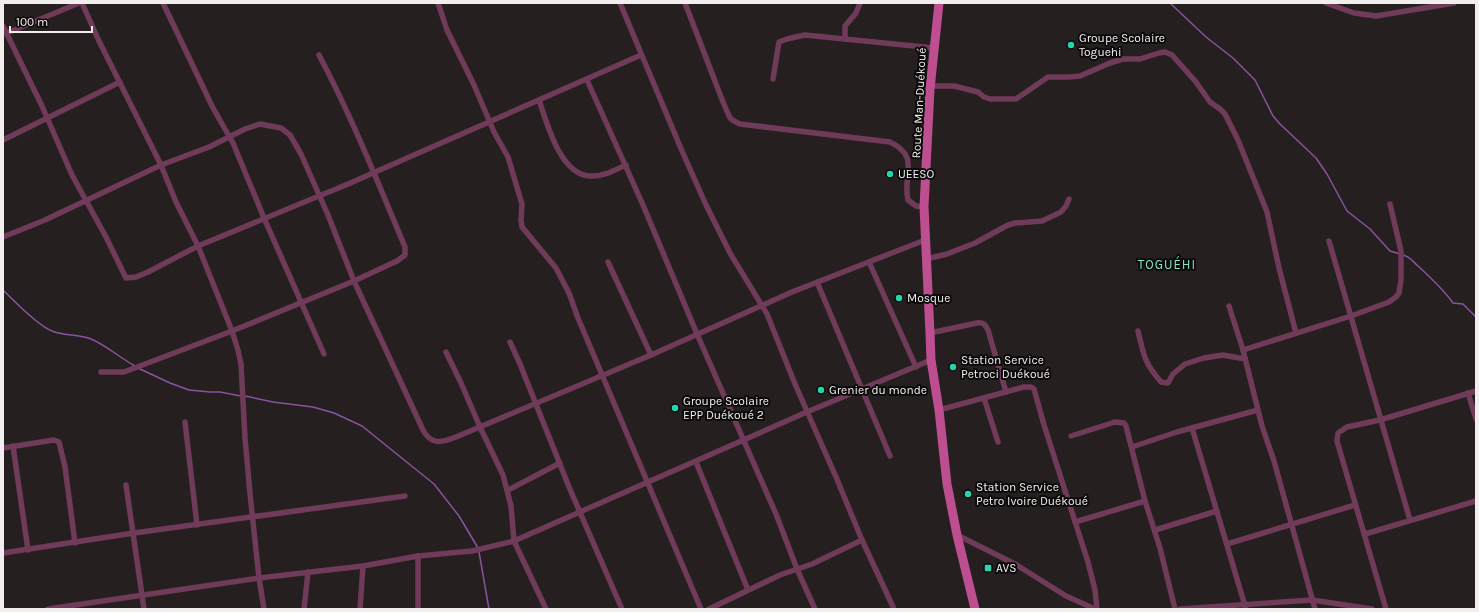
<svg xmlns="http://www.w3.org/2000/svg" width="1479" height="612" font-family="Karla,sans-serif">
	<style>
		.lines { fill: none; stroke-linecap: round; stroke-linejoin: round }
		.stream { stroke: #8953a0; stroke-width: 1.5 }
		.minor { stroke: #703a59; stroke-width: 5.5 }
		.primary { stroke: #bd4e90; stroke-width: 9 }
		.poi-dot { fill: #25d5ae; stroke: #0c0a0a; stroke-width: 1.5 }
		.labels { text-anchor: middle; stroke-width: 4; stroke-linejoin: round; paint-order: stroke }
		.poi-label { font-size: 12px; fill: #f2eeee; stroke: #0c0a0a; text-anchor: start }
		.street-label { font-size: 12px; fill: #f2eeee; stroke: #0c0a0a }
		.neighbourhood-label { font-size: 13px; letter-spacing: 1px; fill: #84e4c7; stroke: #0c0a0a }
	</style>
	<rect width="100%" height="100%" fill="#251f1f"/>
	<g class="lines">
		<g class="stream">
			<path d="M1170 3 1206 37 1233 58 1255 80 1273 116 1280 124 1316 158 1327 174 1347 211 1370 229 1390 251 1400 254"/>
			<path d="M1403 255C1411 257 1412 261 1418 266 1431 278 1443 289 1453 303L1463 304 1476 317"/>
			<path d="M3 290C14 301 38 326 52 331 64 336 78 334 91 339 106 345 120 358 135 366"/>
			<path d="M138 368 170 383 189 390 210 392H220L241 396"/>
			<path d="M245 396 273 402 313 407 334 413 362 426 434 484 459 516 478 548"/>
			<path d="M479 552 489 609"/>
		</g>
		<g class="minor">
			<path d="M82 3 98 39 161 165 176 202 198 246 232 331 238 350 241 364 245 438 250 494 259 578 264 609"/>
			<path d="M163 3 213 108 233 143 264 218 324 354"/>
			<path d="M438 3 447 30 474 85 494 132 508 157 522 204 521 220 522 227 556 268 569 293 578 318 701 609"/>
			<path d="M620 3 682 151 706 205 730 253 767 314 795 384 836 477 862 540 894 609"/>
			<path d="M685 3 723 102 730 118 734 121 740 124 890 142C921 157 902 175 908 200L916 206 924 207"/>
			<path d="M1326 3 1354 13 1376 16 1454 3"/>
			<path d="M3 26 42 106 72 175 106 237 126 278 136 277 148 272 198 246 348 184 641 55"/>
			<path d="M7 33 79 3"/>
			<path d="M845 39V26L856 13 860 3"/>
			<path d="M773 79 779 42 787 39 805 35 934 48"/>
			<path d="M587 80 643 205 697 334 776 514 797 569 815 609"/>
			<path d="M931 86H954L978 92 984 97 990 99H1016L1048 77H1069L1080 76 1110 63 1123 59H1140L1159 53 1165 52 1172 55 1196 82 1210 102 1220 109 1225 114 1238 140 1267 212 1279 268 1296 333"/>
			<path d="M539 100C547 123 560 175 590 176 603 177 615 170 626 165"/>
			<path d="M3 140 120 82"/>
			<path d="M3 237 45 220 161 165 209 147 245 129 260 124 281 128 290 135 301 154 328 215 354 281 423 430C431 445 441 443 456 437L651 355 792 292 925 240"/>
			<path d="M1329 241 1410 520"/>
			<path d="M926 259 947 254 975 243 1008 225 1015 223 1042 221 1061 212 1066 206 1069 199"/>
			<path d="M608 262 651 355"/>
			<path d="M869 262 916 367"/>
			<path d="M817 282 890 456"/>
			<path d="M1229 306 1243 350 1262 426 1274 461 1315 609"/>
			<path d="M1138 331C1144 356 1144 362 1161 382L1168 383 1173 374 1185 364 1204 358 1223 355 1245 359"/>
			<path d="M930 333 977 323C983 322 985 324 988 330L1006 392"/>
			<path d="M510 342 520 364 569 487 622 609"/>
			<path d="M1243 350 1351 316 1389 302 1396 297 1399 293 1401 280V251L1390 204"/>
			<path d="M446 352 461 383 480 427 503 475 511 506 514 541 546 609"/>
			<path d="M101 372H124L232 331 354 281 397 261 405 255V247C378 183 352 117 319 55"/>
			<path d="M1468 393 1476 419"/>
			<path d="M984 398 998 442"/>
			<path d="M939 410 1024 387H1031L1034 389 1044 425 1088 562 1095 590 1097 609"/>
			<path d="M185 422 197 525"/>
			<path d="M1192 428 1246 609"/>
			<path d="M1071 436 1115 422 1124 423 1126 426 1145 501 1160 548 1175 609"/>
			<path d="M13 446 28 550"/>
			<path d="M1132 447 1177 432 1258 410"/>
			<path d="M3 448 54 440 59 442 65 467 75 543"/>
			<path d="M696 462 748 590"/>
			<path d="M126 485 144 609"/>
			<path d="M508 490 560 463"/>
			<path d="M1075 522 1145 501"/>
			<path d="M1155 530 1217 511"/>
			<path d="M1365 534 1476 501"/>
			<path d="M957 535 1015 564 1066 596 1095 609"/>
			<path d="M1227 544 1355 505"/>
			<path d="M3 553 134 533 405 496"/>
			<path d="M48 609 259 578 363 566 418 556 472 551 514 541 807 412 931 360"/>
			<path d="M304 609 308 572"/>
			<path d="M360 609 363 566"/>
			<path d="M418 609V556"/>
			<path d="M709 609 780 575 812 564 862 540"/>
			<path d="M1180 609 1312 600 1372 609"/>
			<path d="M1386 609 1337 441 1338 433 1347 427 1380 420 1476 391"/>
		</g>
		<path class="primary" d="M939 3 930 89 924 207 930 333 931 360 939 410 947 484 957 535 975 609"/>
	</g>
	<g class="poi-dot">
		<circle cx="1071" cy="45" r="4"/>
		<circle cx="890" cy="174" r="4"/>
		<circle cx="899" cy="298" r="4"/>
		<circle cx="953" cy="367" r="4"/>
		<circle cx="821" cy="390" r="4"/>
		<circle cx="675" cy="408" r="4"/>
		<circle cx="968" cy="494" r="4"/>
		<rect x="984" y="564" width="8" height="8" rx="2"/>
	</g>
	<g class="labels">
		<g class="poi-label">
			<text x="1079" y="42">Groupe Scolaire<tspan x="1079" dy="14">Toguehi</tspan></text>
			<text x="898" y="178">UEESO</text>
			<text x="907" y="302">Mosque</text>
			<text x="961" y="364">Station Service<tspan x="961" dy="14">Petroci Duékoué</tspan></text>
			<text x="829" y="394">Grenier du monde</text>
			<text x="683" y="405">Groupe Scolaire<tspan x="683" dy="14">EPP Duékoué 2</tspan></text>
			<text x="976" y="491">Station Service<tspan x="976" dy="14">Petro Ivoire Duékoué</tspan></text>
			<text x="996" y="572">AVS</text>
		</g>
		<g class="street-label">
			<text transform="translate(919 103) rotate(-87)" y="4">Route Man-Duékoué</text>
		</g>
		<g class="neighbourhood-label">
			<text x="1167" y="269">TOGUÉHI</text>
		</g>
	</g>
	<rect width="1479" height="612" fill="none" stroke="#f2eeee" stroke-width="8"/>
	<path d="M10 26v6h82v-6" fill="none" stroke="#f2eeee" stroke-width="2"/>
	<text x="16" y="26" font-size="12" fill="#f2eeee" stroke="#0c0a0a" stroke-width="3" paint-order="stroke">100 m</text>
</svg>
